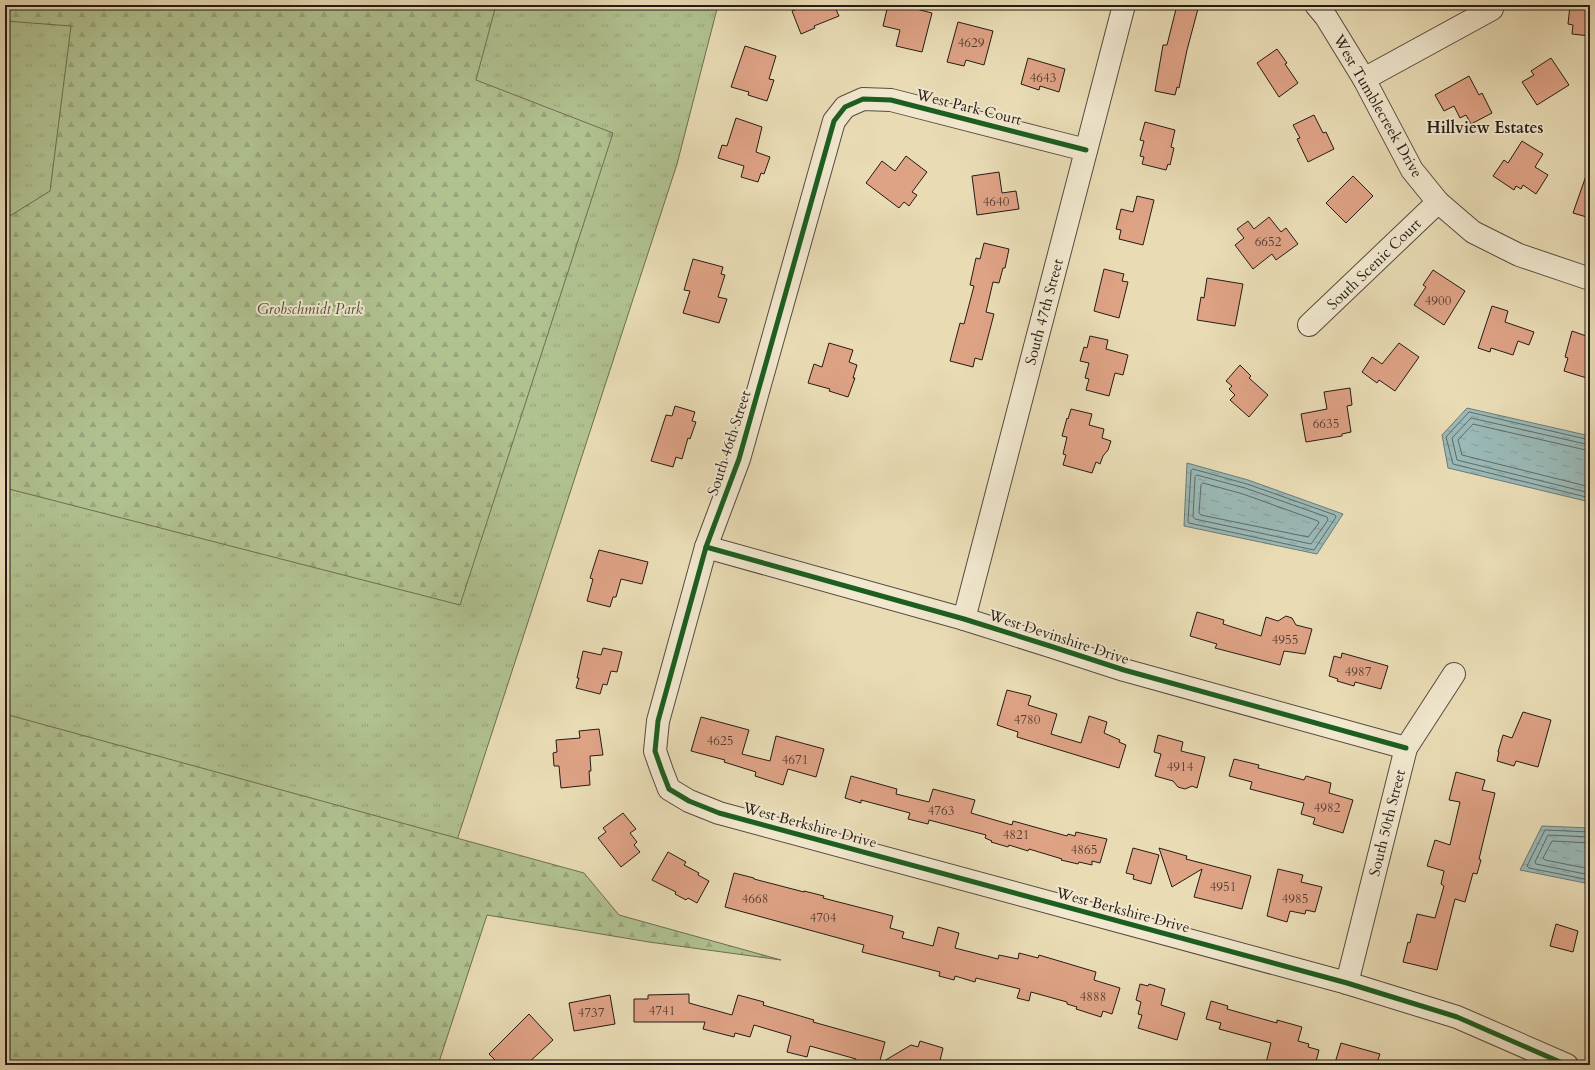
<svg xmlns="http://www.w3.org/2000/svg" width="1595" height="1070" font-family="Cardo,serif">
	<style>
		.grass { fill: url(#grass-tufts); stroke: #6c6e53 }
		.forest { fill: url(#forest-firs); stroke: #6c6e53 }
		.water { fill: url(#water-ripples); stroke: #6c7a76 }
		.lines { fill: none; stroke-linecap: round; stroke-linejoin: round }
		.shore { stroke: #606a66; stroke-width: 1 }
		.building { fill: #dea285; stroke: #261b15 }
		.minor-casing { stroke: #574b3d; stroke-width: 24 }
		.minor { stroke: #f1e8cf; stroke-width: 22 }
		.cycleway-casing { stroke: #f1e8cf; stroke-width: 8 }
		.cycleway { stroke: #1b5e20; stroke-width: 5 }
		.labels { text-anchor: middle; stroke-width: 4; stroke-linejoin: round; paint-order: stroke }
		.number-label { font-size: 13px; fill: #543d31 }
		.street-label { font-size: 15px; fill: #261b15; stroke: #f1e8cf }
		.park-label { font-size: 15px; font-style: italic; fill: #504d3a; stroke: #f1e8cf }
		.neighbourhood-label { font-size: 16px; font-weight: bold; fill: #261b15; stroke: #f1e8cf }
	</style>
	<defs>
		<pattern id="grass-tufts" width="24" height="20" patternUnits="userSpaceOnUse"><rect width="24" height="20" fill="#b1c291"/><path d="M3 7l-1-3M5 7V3M7 7l1-3M15 17l-1-3M17 17v-4M19 17l1-3" fill="none" stroke="#98a67c"/></pattern>
		<pattern id="forest-firs" width="22" height="20" patternUnits="userSpaceOnUse"><rect width="22" height="20" fill="#b1c291"/><path d="M5 1l3.5 6h-7zM16 11l3.5 6h-7z" fill="#98a67c"/></pattern>
		<pattern id="water-ripples" width="26" height="14" patternUnits="userSpaceOnUse"><rect width="26" height="14" fill="#9ab9b7"/><path d="M2 4q2-2 4 0t4 0M15 11q2-2 4 0t4 0" fill="none" stroke="#859e9c"/></pattern>
	</defs>
	<rect width="100%" height="100%" fill="#e9dcb5"/>
	<filter id="stains"><feTurbulence type="fractalNoise" baseFrequency=".005" numOctaves="4"/><feColorMatrix values="0 0 0 0 .2 0 0 0 0 .09 0 0 0 0 .02 0 0 0 .5 -.17"/></filter>
	<radialGradient id="worn" r=".72"><stop offset=".6" stop-color="#630" stop-opacity="0"/><stop offset="1" stop-color="#630" stop-opacity=".3"/></radialGradient>
	<path class="grass" d="M5 5H718L677 164 446 874 438 1065H5Z"/>
	<g class="forest">
		<path d="M5 5H496L476 80 613 133 460 605 5 488V219L50 191 71 26 5 21Z"/>
		<path d="M5 714 584 873 619 915 781 960 649 942 487 915 438 1065H5Z"/>
	</g>
	<g class="water">
		<path d="M1467 408 1590 436V502L1448 468 1442 435Z"/>
		<path d="M1187 463 1248 480 1343 514 1317 554 1184 526Z"/>
		<path d="M1542 826 1590 828V884L1520 870Z"/>
	</g>
	<g class="lines">
		<g class="shore">
			<path d="M1590 440 1469 412 1446 437 1453 464 1590 498"/>
			<path d="M1590 445 1471 418 1452 438 1457 460 1590 493"/>
			<path d="M1590 451 1473 424 1458 440 1462 455 1590 487"/>
			<path d="M1193 469 1247 484 1335 515 1336 517 1314 550 1189 523 1188 521 1191 471Z"/>
			<path d="M1197 475 1245 488 1327 517 1328 520 1311 544 1195 519 1193 517 1195 477Z"/>
			<path d="M1203 483 1243 494 1318 521 1319 523 1308 537 1201 515 1199 513 1201 485Z"/>
			<path d="M1590 832 1545 830 1527 866 1529 868 1590 880"/>
			<path d="M1590 837 1548 835 1535 862 1536 864 1590 875"/>
			<path d="M1590 843 1552 841 1543 858 1545 860 1590 869"/>
		</g>
	</g>
	<g class="building">
		<path d="M808 5H834L839 16 814 26 815 28 801 34 792 11Z"/>
		<path d="M888 5H901L932 13 922 52 896 46 900 30 883 26Z"/>
		<path d="M1177 5H1199L1187 50 1179 88 1177 87 1175 95 1155 91 1163 45H1167Z"/>
		<path d="M1570 5H1590V36L1572 34 1573 25 1568 24Z"/>
		<path d="M958 22 993 31 984 65 966 60 964 66 947 62Z"/>
		<path d="M745 46 776 56 769 79 774 80 767 101 748 95 749 92 731 87Z"/>
		<path d="M1277 49 1287 63 1285 64 1298 83 1279 97 1257 63Z"/>
		<path d="M1028 58 1065 69 1059 92 1040 86 1039 90 1021 84Z"/>
		<path d="M1551 58 1569 85 1537 105 1522 82 1534 75 1531 71Z"/>
		<path d="M1469 76 1479 95 1482 93 1492 113 1471 124 1466 115 1460 118 1454 106 1444 111 1435 95Z"/>
		<path d="M1314 115 1323 133 1326 132 1334 149 1308 162 1297 139 1300 138 1293 125Z"/>
		<path d="M736 118 762 127 756 152 770 157 764 174 761 173 758 182 741 177 744 166 718 158 722 145 727 146Z"/>
		<path d="M1145 122 1175 130 1171 147 1174 148 1170 165 1168 164 1166 170 1142 164 1144 157 1140 156 1144 141 1140 140Z"/>
		<path d="M1522 141 1543 154 1535 167 1548 175 1536 194 1523 185 1521 189 1516 186 1514 190 1493 176 1504 160 1508 163Z"/>
		<path d="M906 156 927 172 912 192 917 195 909 206 904 202 899 208 866 183 882 161 895 171Z"/>
		<path d="M999 172 1002 193 1016 191 1019 209 977 215 972 176Z"/>
		<path d="M1587 173 1590 174V218L1573 213Z"/>
		<path d="M1353 176 1373 196 1346 223 1326 203Z"/>
		<path d="M1137 196 1154 200 1143 245 1119 239 1121 230 1116 229 1121 209 1133 212Z"/>
		<path d="M1269 217 1281 232 1286 228 1298 244 1276 260 1272 254 1253 269 1235 245 1244 238 1237 229 1248 221 1254 229Z"/>
		<path d="M984 243 1009 249 1005 268H1003L999 283 993 282 986 312 994 314 982 360 975 358 973 367 950 361 960 323 964 324 974 286 970 285 976 258 980 259Z"/>
		<path d="M693 259 723 267 721 274 725 275 718 297 727 299 719 323 683 313 690 291 684 290Z"/>
		<path d="M1104 269 1124 274 1122 281 1128 282 1119 318 1094 311Z"/>
		<path d="M1433 270 1465 291 1444 325 1414 305 1426 287 1423 285Z"/>
		<path d="M1207 278 1243 284 1235 326 1197 320 1201 297 1204 298Z"/>
		<path d="M1492 306 1508 311 1505 322 1534 332 1529 345 1518 341 1513 355 1491 348 1490 352 1478 348Z"/>
		<path d="M1572 331 1589 337 1586 347 1590 349V379L1564 371 1568 358 1565 357Z"/>
		<path d="M1090 336 1108 340 1106 349 1128 355 1123 375 1115 373 1109 396 1086 390 1089 379 1085 378 1089 363 1080 361 1084 347 1087 348Z"/>
		<path d="M829 343 853 350 849 362 857 365 853 378H855L848 397 829 391 830 389 808 383 814 364 822 367Z"/>
		<path d="M1399 343 1419 357 1395 391 1379 380 1377 383 1362 372 1372 357 1382 364Z"/>
		<path d="M1240 365 1251 376 1249 378 1268 395 1249 417 1230 400 1235 395 1229 389 1232 386 1226 381Z"/>
		<path d="M1350 388 1352 405 1347 406 1351 432 1342 434V436L1306 442 1301 414 1327 409 1324 392Z"/>
		<path d="M675 406 695 412 692 421 696 422 690 439 688 438 682 459 676 457 673 467 651 461 666 415 672 416Z"/>
		<path d="M1071 409 1092 414 1089 425 1104 429 1102 438 1111 441 1108 450 1103 456 1100 464 1096 462 1092 473 1063 465 1066 455 1063 454 1067 437 1062 436 1067 418 1068 419Z"/>
		<path d="M599 550 648 562 642 584 621 579 616 597H613L610 607 587 601 593 579 590 578Z"/>
		<path d="M1197 612 1224 620 1223 624 1261 636 1266 617 1278 621 1286 616 1292 618 1296 625 1312 629 1305 654 1284 651 1280 665 1215 648 1217 644 1190 636Z"/>
		<path d="M603 648 622 652 617 672 611 671 607 685 603 684 600 694 576 688 579 678H577L583 651 601 655Z"/>
		<path d="M1342 653 1388 666 1381 689 1355 682 1354 686 1337 681 1338 679 1329 676 1334 656 1341 658Z"/>
		<path d="M1007 690 1031 696 1028 705 1057 714 1051 734 1081 743 1089 716 1107 722 1104 733 1120 740 1119 742 1126 745 1119 768 1017 737 1018 732 997 725Z"/>
		<path d="M1523 712 1551 720 1538 767 1516 761 1514 766 1497 761 1499 752H1498L1503 735 1512 738Z"/>
		<path d="M701 717 749 730 742 754 770 761 776 736 824 749 816 777 788 769 783 785 755 776 756 772 724 762 725 760 691 751Z"/>
		<path d="M599 729 603 755 590 756 591 771H589L590 785 561 788 559 766H554L553 753 557 752 556 740 580 738 579 731Z"/>
		<path d="M1158 735 1183 742 1181 751 1205 757 1197 788 1192 786 1185 789 1178 787 1173 781 1155 776 1161 754 1154 752Z"/>
		<path d="M1234 759 1259 765 1258 768 1304 780 1306 776 1331 783 1329 793 1353 800 1343 833 1313 824 1315 818 1301 814 1304 803 1250 789 1252 782 1229 776Z"/>
		<path d="M1456 772 1485 780 1482 790 1495 793 1479 859 1481 860 1477 874 1473 873 1465 902 1455 899 1437 970 1403 962 1408 942 1410 943 1417 914 1435 918 1444 886 1441 884 1444 871 1427 866 1435 840 1450 845 1460 802 1449 800Z"/>
		<path d="M851 776 897 789 896 794 929 802 933 789 975 800 971 813 1012 825 1013 821 1067 836 1068 834 1075 836 1076 832 1107 839 1100 863 1092 861V865L1079 862 1078 864 1061 860 1062 859 1029 849 1028 851 1009 845 1008 847 991 842 992 841 985 838 986 835 929 820 928 824 908 819 910 813 861 800V803L845 798Z"/>
		<path d="M623 813 636 829 630 833 637 842 634 845 640 852 621 867 598 838 606 832 603 828Z"/>
		<path d="M1133 848 1159 855 1151 884 1133 879 1134 875 1126 873Z"/>
		<path d="M1159 848 1187 856 1186 859 1251 876 1242 909 1194 897 1202 869 1172 887Z"/>
		<path d="M668 852 686 862 684 865 699 873 698 875 709 881 697 903 688 898 686 900 675 894 676 892 652 880Z"/>
		<path d="M1278 869 1303 875 1301 882 1322 887 1315 912 1306 910 1305 914 1290 911 1287 922 1267 916Z"/>
		<path d="M734 873 754 878V879L804 892V891L824 896 823 898 893 916 890 928 904 932 902 938 933 946 938 927 959 933 955 948 998 959 999 955 1018 959 1019 953 1038 958 1039 955 1096 972 1094 980 1120 988 1112 1014 1103 1011 1101 1017 1076 1009 1077 1007 1067 1004V1002L1031 992 1029 1001 1017 998 1020 989 976 978 975 982 955 976 954 980 939 976 940 972 862 952 864 945 725 907Z"/>
		<path d="M1556 924 1578 931 1573 952 1550 946Z"/>
		<path d="M1140 984 1148 986 1149 984 1165 989 1161 1005 1185 1013 1177 1040 1138 1028 1142 1015 1138 1014 1141 1002 1136 1000Z"/>
		<path d="M689 994V1003L732 1015 738 995 764 1002 763 1005 814 1020 813 1022 885 1042 879 1064 911 1045 918 1047 920 1041 943 1048 939 1065H854L856 1059 810 1046 807 1057 787 1052 791 1036 754 1025 750 1037 735 1033 734 1037 703 1029 705 1022H634V999H648V995Z"/>
		<path d="M610 995 615 1024 574 1031 569 1003Z"/>
		<path d="M1211 1001 1228 1006 1227 1009 1277 1023V1020L1302 1027 1298 1041 1309 1044 1308 1047 1319 1050 1315 1065H1275L1266 1063 1271 1043 1219 1029 1221 1023 1206 1019Z"/>
		<path d="M529 1014 553 1040 526 1065H500L489 1054Z"/>
		<path d="M1341 1043 1380 1054 1376 1065H1343L1335 1063Z"/>
	</g>
	<g class="lines">
		<defs>
			<g id="minor">
				<path d="M1316 5 1326 17 1364 79 1412 170 1438 202 1473 232 1519 255 1590 279"/>
				<path d="M1364 79 1492 9"/>
				<path d="M1086 150 891 100 863 99 845 107 834 121 739 459 706 547 658 721 655 751 662 771 669 789 689 801 719 813 1347 983 1457 1017 1567 1065"/>
				<path d="M1309 325 1438 202"/>
				<path d="M706 547 964 619 1050 646 1124 670 1406 748"/>
				<path d="M964 619 1124 5"/>
				<path d="M1347 983 1406 748 1454 674"/>
			</g>
		</defs>
		<use href="#minor" class="minor-casing"/>
		<use href="#minor" class="minor"/>
		<defs>
			<g id="cycleway">
				<path d="M1086 150 891 100 863 99 845 107 834 121 739 459 706 547 658 721 655 751 662 771 669 789 689 801 719 813 1347 983 1457 1017 1567 1065"/>
				<path d="M706 547 964 619 1050 646 1124 670 1406 748"/>
			</g>
		</defs>
		<use href="#cycleway" class="cycleway-casing"/>
		<use href="#cycleway" class="cycleway"/>
	</g>
	<g class="labels">
		<g class="number-label">
			<text x="971" y="47">4629</text>
			<text x="1043" y="82">4643</text>
			<text x="996" y="206">4640</text>
			<text x="1268" y="246">6652</text>
			<text x="1438" y="305">4900</text>
			<text x="1326" y="428">6635</text>
			<text x="1285" y="644">4955</text>
			<text x="1358" y="676">4987</text>
			<text x="1027" y="724">4780</text>
			<text x="720" y="745">4625</text>
			<text x="795" y="764">4671</text>
			<text x="1180" y="771">4914</text>
			<text x="1327" y="812">4982</text>
			<text x="941" y="815">4763</text>
			<text x="1016" y="839">4821</text>
			<text x="1084" y="854">4865</text>
			<text x="1223" y="891">4951</text>
			<text x="755" y="903">4668</text>
			<text x="1295" y="903">4985</text>
			<text x="823" y="922">4704</text>
			<text x="1093" y="1001">4888</text>
			<text x="662" y="1015">4741</text>
			<text x="591" y="1017">4737</text>
		</g>
		<g class="street-label">
			<text transform="translate(1378 106) rotate(60)" y="5">West Tumblecreek Drive</text>
			<text transform="translate(969 107) rotate(14)" y="5">West Park Court</text>
			<text transform="translate(1374 264) rotate(-44)" y="5">South Scenic Court</text>
			<text transform="translate(1044 312) rotate(-75)" y="5">South 47th Street</text>
			<text transform="translate(729 443) rotate(-72)" y="5">South 46th Street</text>
			<text transform="translate(1059 637) rotate(18)" y="5">West Devinshire Drive</text>
			<text transform="translate(1387 823) rotate(-76)" y="5">South 50th Street</text>
			<text transform="translate(810 825) rotate(15)" y="5">West Berkshire Drive</text>
			<text transform="translate(1123 910) rotate(15)" y="5">West Berkshire Drive</text>
		</g>
		<g class="park-label">
			<text x="310" y="314">Grobschmidt Park</text>
		</g>
		<g class="neighbourhood-label">
			<text x="1485" y="133">Hillview Estates</text>
		</g>
	</g>
	<rect width="1595" height="1070" fill="none" stroke="#e9dcb5" stroke-width="20"/>
	<rect x="6" y="6" width="1583" height="1058" fill="none" stroke="#261b15" stroke-width="2"/>
	<rect x="10" y="10" width="1575" height="1050" fill="none" stroke="#261b15"/>
	<rect width="100%" height="100%" filter="url(#stains)"/>
	<rect width="100%" height="100%" fill="url(#worn)"/>
</svg>
